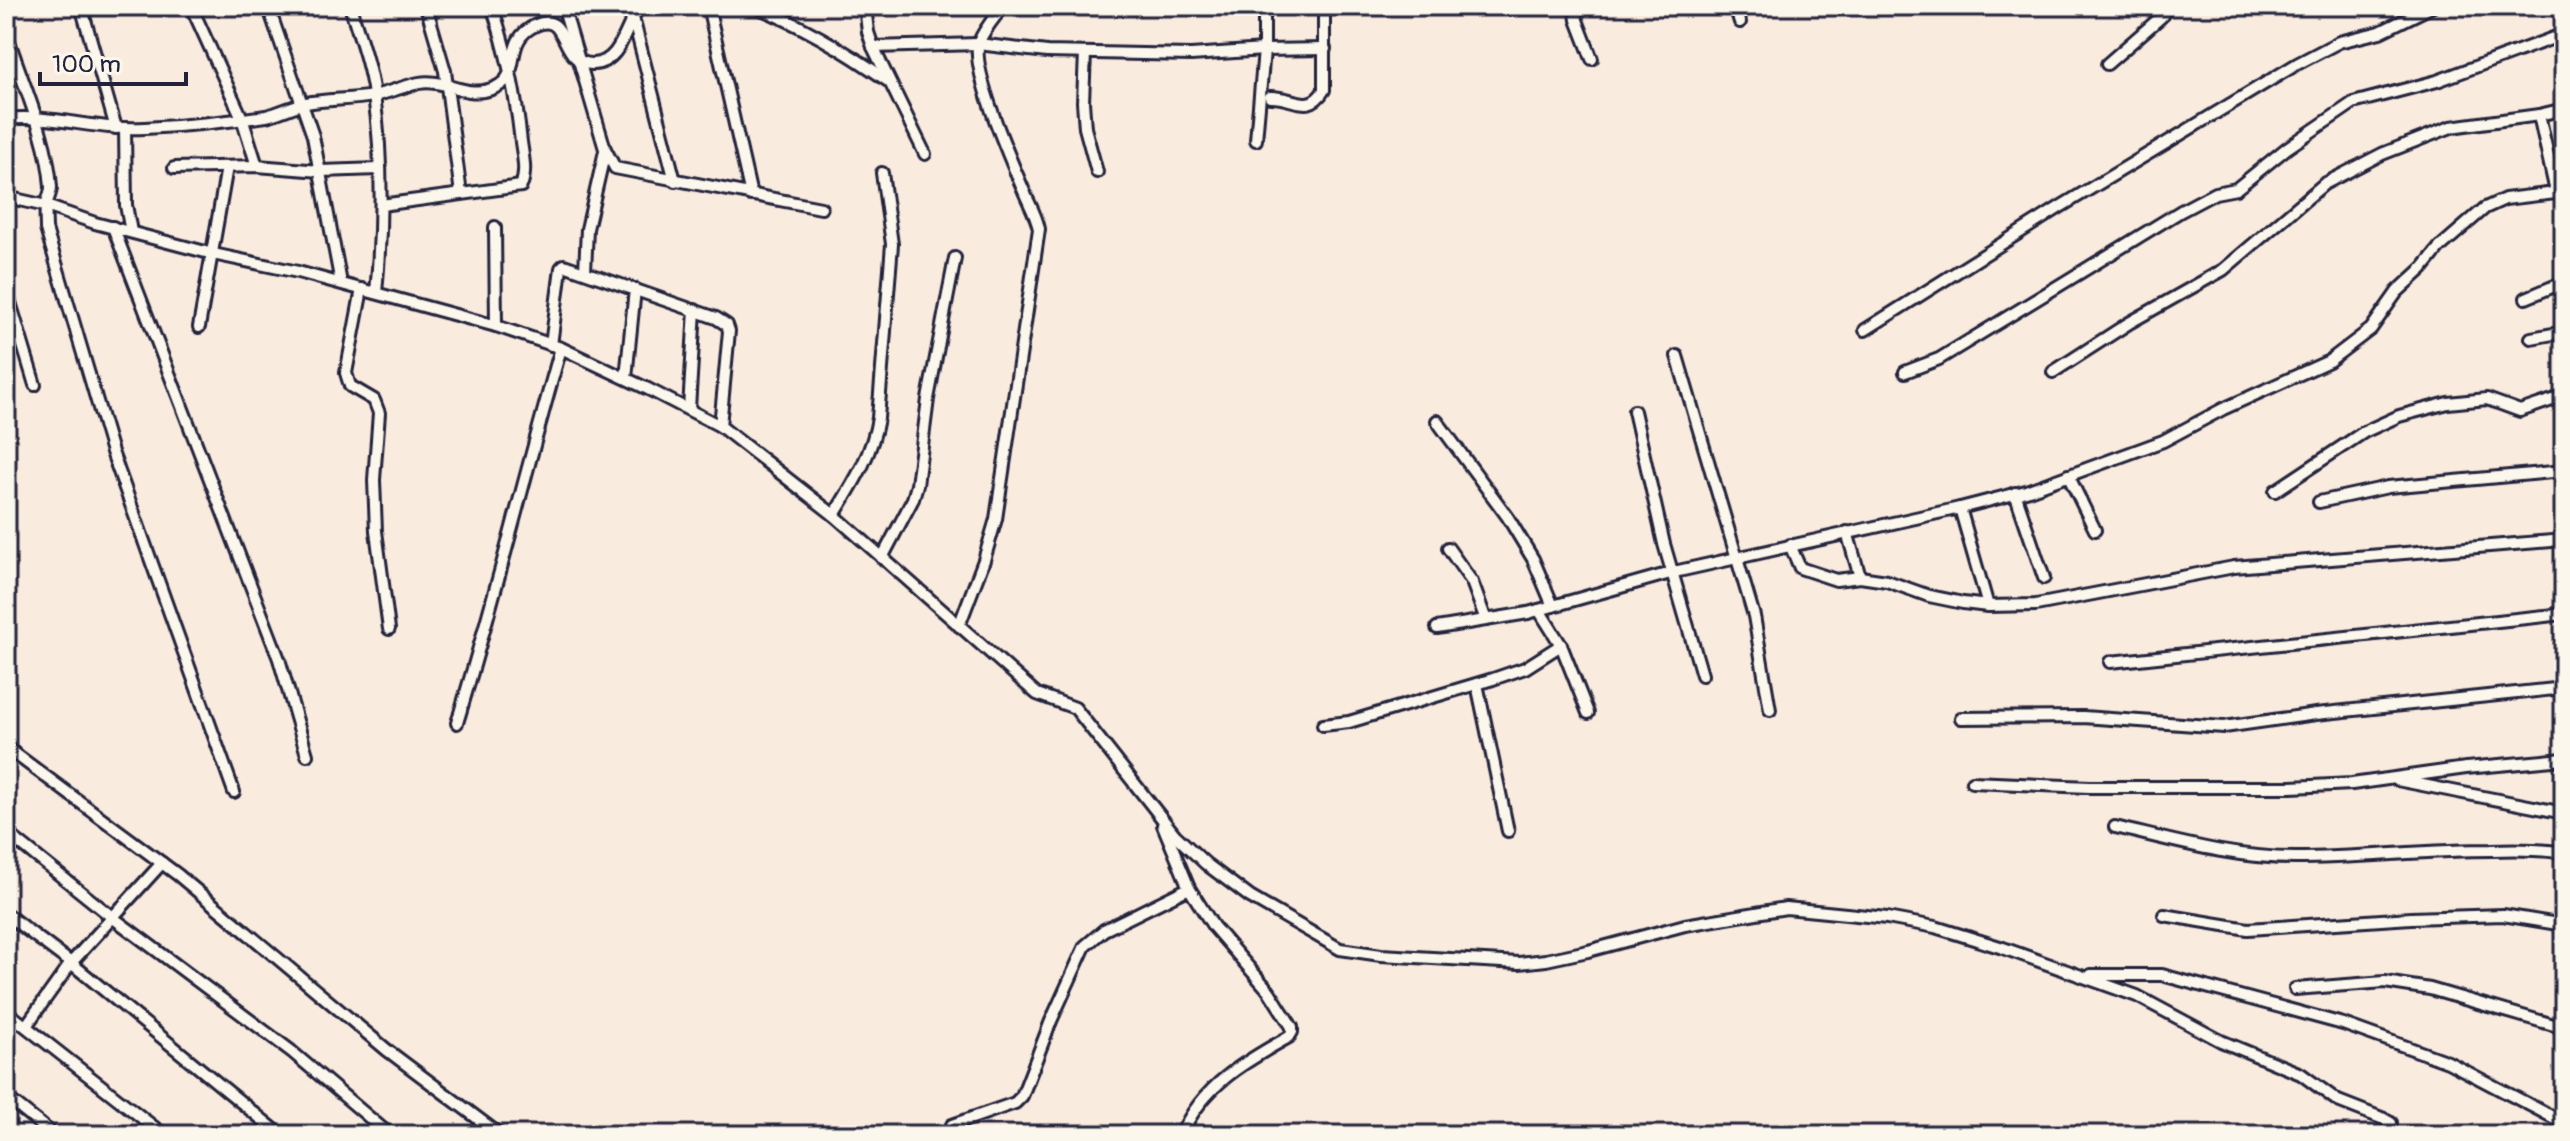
<svg xmlns="http://www.w3.org/2000/svg" width="2570" height="1141" font-family="Pangolin,sans-serif">
	<style>
		.lines { fill: none; stroke-linecap: round; stroke-linejoin: round }
		.street-casing { stroke: #22223b; stroke-width: 16 }
		.street { stroke: #fbf7ec; stroke-width: 10 }
	</style>
	<rect width="100%" height="100%" fill="#faebdf"/>
	<filter id="ink" filterUnits="userSpaceOnUse"><feTurbulence type="fractalNoise" baseFrequency=".0125" numOctaves="2"/><feDisplacementMap in="SourceGraphic" scale="16" xChannelSelector="R" yChannelSelector="G"/><feConvolveMatrix kernelMatrix="1 2 1 2 8 2 1 2 1" color-interpolation-filters="sRGB"/></filter>
	<g filter="url(#ink)">
		<g class="lines">
			<defs>
				<g id="street">
					<path d="M81 6 116 128"/>
					<path d="M191 6 242 118 257 166"/>
					<path d="M268 6 313 136 341 283"/>
					<path d="M350 6C359 35 370 65 374 95 383 160 382 228 376 293"/>
					<path d="M426 6 445 71 461 194"/>
					<path d="M563 6 605 149 615 168 821 208"/>
					<path d="M630 6 675 181"/>
					<path d="M708 6 751 195"/>
					<path d="M754 6C802 25 846 51 888 81"/>
					<path d="M865 6 868 32 873 47 925 154"/>
					<path d="M1575 6 1577 20 1592 59"/>
					<path d="M1735 6 1740 22"/>
					<path d="M6 32C21 80 48 137 51 187 51 193 48 198 46 205 45 212 46 222 46 229L112 452 234 792"/>
					<path d="M873 47 978 44 1047 52 1191 55 1264 50 1325 49"/>
					<path d="M1085 53 1083 102 1085 128 1097 172"/>
					<path d="M2107 64 2161 17 2168 6"/>
					<path d="M1270 97C1293 96 1309 115 1324 90V6"/>
					<path d="M6 119C51 114 99 131 145 128 185 126 226 122 266 116 280 113 292 106 306 103 328 99 351 100 373 96 388 93 404 86 419 83 446 78 468 101 496 87 524 74 501 41 536 25 569 10 559 65 593 64 622 63 626 23 640 6"/>
					<path d="M125 128 126 205 131 232"/>
					<path d="M1256 140 1264 50V6"/>
					<path d="M174 168 257 166 321 171 379 169"/>
					<path d="M2556 192 2539 115 2564 109"/>
					<path d="M6 197 46 206 95 223 213 254 298 272 496 326 561 348 648 389 720 426 834 515 1037 694 1075 708 1175 835 1206 864 1250 897 1340 949 1381 955 1519 963 1546 960 1588 951 1685 925 1786 908 1887 918 1935 927 2003 948 2137 996 2221 1041 2301 1074 2338 1101 2384 1119 2391 1123 2389 1135"/>
					<path d="M381 205 521 186C527 172 523 157 521 142 516 95 507 51 492 6"/>
					<path d="M113 227 279 659 307 755"/>
					<path d="M495 227 496 326"/>
					<path d="M585 271 587 229 605 151"/>
					<path d="M6 289 35 385"/>
					<path d="M362 289 346 373 350 386 374 400 379 413 374 480 376 531 389 629"/>
					<path d="M2526 298 2564 282"/>
					<path d="M199 327 227 167"/>
					<path d="M1865 330 2060 207 2297 64 2339 42 2380 32 2433 6"/>
					<path d="M2531 338 2564 332"/>
					<path d="M551 345 561 268 564 265 716 318 727 325 729 331 720 426"/>
					<path d="M1677 356 1754 616 1770 710"/>
					<path d="M1905 372 1939 359 2181 211 2215 193 2236 189 2287 148 2353 103 2437 81 2564 34"/>
					<path d="M2053 372 2129 323 2223 270 2324 184 2382 154 2451 127 2539 115"/>
					<path d="M626 378 635 289"/>
					<path d="M689 409 695 310"/>
					<path d="M1634 411 1664 544 1702 675"/>
					<path d="M1437 421 1507 516 1533 559 1553 606"/>
					<path d="M2068 475 2095 530"/>
					<path d="M2275 491 2364 432 2399 416 2448 403 2487 399 2520 411 2564 396"/>
					<path d="M2015 493 2044 578"/>
					<path d="M2319 502 2388 487 2564 471"/>
					<path d="M1960 508 1988 606"/>
					<path d="M834 515C853 484 872 455 878 418L892 244 882 173"/>
					<path d="M1847 532 1860 577"/>
					<path d="M1790 545 1800 568 1836 580 1860 577 1887 581 1929 596 1963 603 1988 606 2036 605 2234 567 2564 540"/>
					<path d="M1448 548 1472 582 1486 620"/>
					<path d="M882 558 913 499 917 485 928 399 955 258"/>
					<path d="M1539 610 1561 645 1588 713"/>
					<path d="M959 626 984 560 996 519 1039 229C1036 214 1028 202 1023 189 1011 161 970 68 979 42 984 29 995 17 1003 6"/>
					<path d="M1437 628 1528 613 1674 572 1960 508 2026 491 2163 441 2223 409 2329 361 2371 329 2397 292 2423 268 2439 248 2485 208 2505 199 2564 192"/>
					<path d="M2110 662 2564 614"/>
					<path d="M1477 684 1508 831"/>
					<path d="M1961 718 2083 717 2224 727 2316 714 2564 688"/>
					<path d="M457 723C495 599 525 473 561 348"/>
					<path d="M1323 725 1349 722 1493 679 1525 668 1561 645"/>
					<path d="M6 747 178 875 387 1050 500 1135"/>
					<path d="M2397 780 2564 813"/>
					<path d="M1972 782 2090 787H2291L2352 784 2466 768 2564 759"/>
					<path d="M1163 825 1189 888 1213 926 1269 991 1292 1027V1032L1289 1037C1244 1062 1202 1086 1181 1135"/>
					<path d="M2115 827C2175 841 2233 858 2295 858 2360 858 2425 850 2491 850 2516 849 2540 849 2564 853"/>
					<path d="M6 832 112 917 291 1051 390 1135"/>
					<path d="M6 914 71 963 281 1135"/>
					<path d="M2164 915 2248 929 2411 918 2503 915 2564 925"/>
					<path d="M2091 975H2162L2343 1024 2448 1062 2564 1123"/>
					<path d="M2295 989 2385 982 2430 989 2564 1028"/>
					<path d="M6 1011 164 1135"/>
					<path d="M26 1026 71 963 162 863"/>
					<path d="M6 1097 54 1135"/>
					<path d="M952 1125 1015 1103 1022 1096 1051 1021 1085 946 1104 930 1189 888"/>
				</g>
			</defs>
			<use href="#street" class="street-casing"/>
			<use href="#street" class="street"/>
		</g>
	</g>
	<rect width="2570" height="1141" fill="none" stroke="#fbf7ec" stroke-width="32"/>
	<rect x="16" y="16" width="2538" height="1109" fill="none" stroke="#22223b" stroke-width="3" filter="url(#ink)"/>
	<path d="M40 72v12h146v-12" fill="none" stroke="#22223b" stroke-width="4"/>
	<text x="52" y="72" font-size="24" fill="#22223b" stroke="#fbf7ec" stroke-width="6" paint-order="stroke">100 m</text>
</svg>
